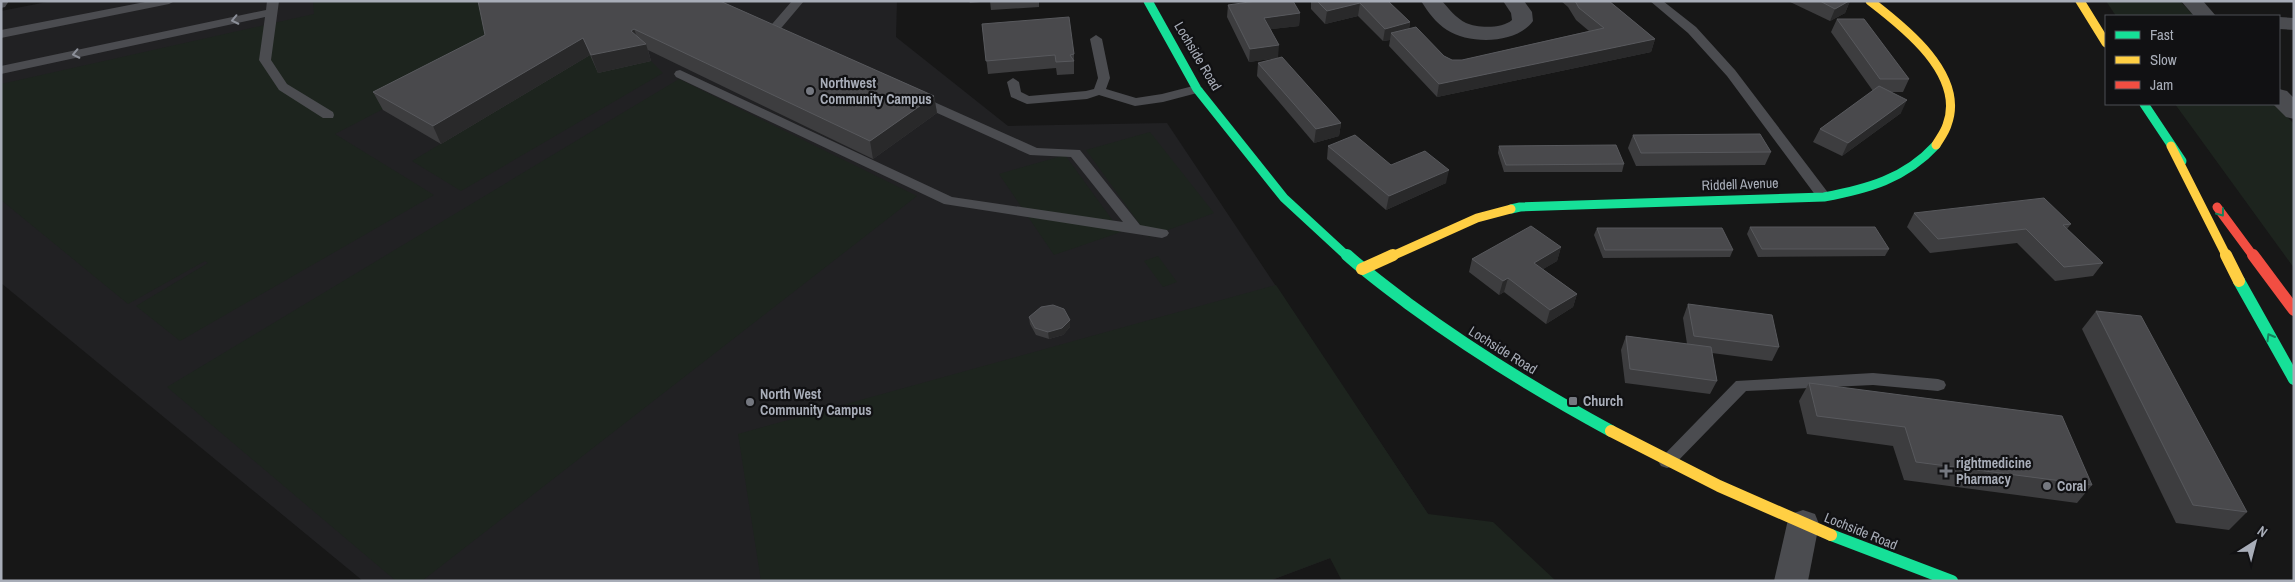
<svg xmlns="http://www.w3.org/2000/svg" width="2295" height="582" font-family="'Archivo Narrow',sans-serif">
	<style>
		.built { fill: #212123 }
		.green { fill: #1d241e }
		.lines { fill: none; stroke-linecap: round; stroke-linejoin: round }
		.lane { fill: #4b4c50; fill-rule: evenodd }
		.street { fill: #4b4c50; fill-rule: evenodd }
		.fast-far1 { stroke: #16e098; stroke-width: 9 }
		.fast { stroke: #16e098; stroke-width: 12 }
		.slow-far1 { stroke: #ffcf43; stroke-width: 9 }
		.slow { stroke: #ffcf43; stroke-width: 12 }
		.jam-far1 { stroke: #f24e42; stroke-width: 9 }
		.jam { stroke: #f24e42; stroke-width: 12 }
		.wall { fill: #3d3d3f }
		.shaded-wall { fill: #29292a }
		.building { fill: #49494c; stroke: #58595d }
		.oneway { stroke: #8c9099 }
		.oneway2 { stroke: #14835c }
		.poi-dot { fill: #757880; stroke: #111113; stroke-width: 2 }
		.labels { text-anchor: middle; stroke-width: 4.5; stroke-linejoin: round; paint-order: stroke }
		.street-label { font-size: 14px; fill: #a8adb8; stroke: #111113 }
		.poi-label { font-size: 14px; font-weight: bold; fill: #a8adb8; stroke: #111113; text-anchor: start }
	</style>
	<rect width="100%" height="100%" fill="#171717"/>
	<path class="built" d="M52 1H897L896 37 1008 126 1167 123 1432 520 1269 581H363L1 283V11Z"/>
	<g class="green">
		<path d="M313 1H481L493 52 335 134 434 195 180 341 136 306 208 263 205 261 128 304 1 200V84L314 14Z"/>
		<path d="M2106 1H2180L2194 16H2116Z"/>
		<path d="M590 55 651 61 663 73 461 191 412 161 586 57 585 56Z"/>
		<path d="M679 79 917 196 422 581H396L167 387Z"/>
		<path d="M2175 104H2275L2294 124V268Z"/>
		<path d="M1150 132 1214 213 1149 237 1086 150Z"/>
		<path d="M1065 155 1121 232 1054 255 999 174Z"/>
		<path d="M1158 256 1177 282 1163 287 1144 261Z"/>
		<path d="M1276 285 1428 514 1493 522 1556 581H1342L1330 558 1269 581H761L738 434Z"/>
	</g>
	<g class="lines">
		<g class="lane">
			<path d="M1 1H9L5 7 1 8Z"/>
			<path d="M150 1H175L169 4 1 38V30Z"/>
			<path d="M267 1H279L271 60 287 84 333 112 334 115 333 118H323L279 90 259 60 265 17 1 74V66L266 10Z"/>
			<path d="M792 1H804L777 33 785 38 783 41C777 42 768 40 764 34L766 31Z"/>
			<path d="M1650 1H1663L1696 27 1735 70 1829 194 1831 197 1829 200H1819L1727 76 1688 33Z"/>
			<path d="M1096 35 1102 39 1110 78 1106 89 1136 98 1162 94 1197 85 1203 89 1201 92 1163 102 1135 106 1099 95 1087 99 1027 104 1011 97 1007 82 1013 78 1019 82 1021 92 1029 96 1086 91 1094 89 1098 78 1090 39Z"/>
			<path d="M680 70 952 197 1123 222 1071 157 1030 155 915 103 913 100 915 97H923L1037 148 1080 150 1140 225 1167 230 1169 233 1167 236 1162 238 944 204 676 77 674 74 676 71Z"/>
			<path d="M1873 373 1938 379 1944 381 1946 385 1944 389 1938 391 1873 385 1746 391 1673 466 1667 468 1661 466 1658 461 1736 381Z"/>
		</g>
		<g class="street">
			<path d="M1421 1H1442C1449 9 1456 18 1466 23 1477 28 1502 29 1512 20L1511 13 1503 1H1524L1532 12 1533 21C1517 44 1470 45 1447 30 1436 23 1428 12 1421 1Z"/>
			<path d="M2181 1H2203L2216 16H2194Z"/>
			<path d="M2279 17 2294 18V30L2279 29Z"/>
			<path d="M2279 89 2287 91 2294 98V119L2286 117 2273 104H2279Z"/>
			<path d="M1803 510 1815 514 1819 524 1808 581H1774L1787 524 1791 514Z"/>
		</g>
		<g class="fast-far1">
			<path d="M1148 1 1197 89 1284 198 1348 257"/>
			<path d="M2144 104 2182 161"/>
			<path d="M1511 209 1520 207 1824 197C1867 189 1905 179 1936 145"/>
		</g>
		<g class="fast">
			<path d="M1347 255C1367 273 1389 289 1410 305 1474 352 1541 393 1611 431"/>
			<path d="M2239 281 2294 379"/>
			<path d="M1831 535 1952 581"/>
		</g>
		<g class="slow-far1">
			<path d="M1870 1C1904 27 1966 75 1947 125 1945 132 1940 138 1936 145"/>
			<path d="M2080 1 2106 43"/>
			<path d="M2171 146 2227 257"/>
			<path d="M1390 257 1477 218 1511 209"/>
		</g>
		<g class="slow">
			<path d="M2226 255 2239 281"/>
			<path d="M1362 269 1393 255"/>
			<path d="M1611 431 1719 486 1831 535"/>
		</g>
		<path class="jam-far1" d="M2217 207 2254 257"/>
		<path class="jam" d="M2253 255 2294 310"/>
	</g>
	<g class="wall">
		<path d="M720 1 934 96 937 113 873 159 648 50 651 61 598 73 590 55 441 144 383 110 373 92 485 35Z"/>
		<path d="M969 1H1039V7L991 10 990 1 970 3Z"/>
		<path d="M1311 1H1388L1410 22 1409 29 1444 56 1452 60H1462L1589 31 1576 20 1568 7 1561 1H1609L1655 39 1651 52 1437 97 1389 46 1390 40 1383 41 1358 16 1325 24 1311 9Z"/>
		<path d="M1788 1H1850L1845 13 1830 21Z"/>
		<path d="M1228 5 1300 13 1299 26 1271 29 1278 58 1249 62 1227 17Z"/>
		<path d="M1837 19 1909 79 1903 92H1891L1901 113 1842 156 1813 142 1820 129 1873 91 1831 32Z"/>
		<path d="M982 24 1074 54V74L1057 75 1056 68 988 74Z"/>
		<path d="M1258 63 1341 123 1339 136 1314 143 1257 76Z"/>
		<path d="M1633 135 1771 152 1765 165 1636 166 1628 148Z"/>
		<path d="M1328 146 1391 165 1446 183 1386 210 1327 159Z"/>
		<path d="M1499 146 1624 164 1622 172H1504L1498 153Z"/>
		<path d="M1914 213 2071 224 2067 229 2103 263 2093 276 2055 281 2017 243 1930 253 1907 227Z"/>
		<path d="M1750 227 1889 249 1885 256 1758 257 1747 234Z"/>
		<path d="M1597 228 1733 250 1730 257 1603 258 1594 235Z"/>
		<path d="M1561 247 1557 261 1543 269 1577 294 1573 307 1546 324 1504 292 1499 295 1469 272 1472 259Z"/>
		<path d="M1688 304 1779 347 1772 361 1712 353 1717 381 1710 394 1625 383 1621 350 1626 336 1687 344 1683 318Z"/>
		<path d="M2096 311 2247 512 2229 530 2176 523 2082 329Z"/>
		<path d="M1029 317 1070 327 1063 335 1049 339 1036 335 1030 324Z"/>
		<path d="M1809 383 2092 485 2077 503 1904 480 1893 446 1807 434 1799 401Z"/>
	</g>
	<g class="shaded-wall">
		<path d="M1849 1H1850L1845 13 1830 21 1835 9Z"/>
		<path d="M1360 3 1358 16 1325 24 1327 11Z"/>
		<path d="M1300 13 1299 26 1263 30 1264 18Z"/>
		<path d="M1410 22 1408 35 1391 33 1390 40 1383 41 1385 29Z"/>
		<path d="M634 29 640 45 646 44 651 61 598 73 591 55 631 31Z"/>
		<path d="M583 38 590 55 441 144 433 126Z"/>
		<path d="M1655 39 1651 52 1437 97 1439 84Z"/>
		<path d="M1279 45 1278 58 1249 62 1250 49Z"/>
		<path d="M934 96 937 113 873 159 870 141Z"/>
		<path d="M1907 100 1901 113 1842 156 1848 143Z"/>
		<path d="M1341 123 1339 136 1314 143 1316 129Z"/>
		<path d="M1449 170 1446 183 1386 210 1389 196Z"/>
		<path d="M1561 247 1557 261 1530 277 1534 263Z"/>
		<path d="M1508 278 1504 292 1499 295 1503 281Z"/>
		<path d="M1577 294 1573 307 1546 324 1550 310Z"/>
		<path d="M1070 320V327L1063 335 1049 339 1048 332Z"/>
	</g>
	<g class="building">
		<path d="M478 1H720L934 96 870 141 634 29 631 31 646 44 591 55 583 38 433 126 373 92 485 35Z"/>
		<path d="M1256 1H1293L1300 13 1264 18 1279 45 1250 49 1228 5Z"/>
		<path d="M1317 1H1388L1410 22 1385 29 1360 3 1327 11Z"/>
		<path d="M1575 1H1609L1655 39 1439 84 1391 33 1416 27 1444 56 1452 60H1462L1604 28 1579 8Z"/>
		<path d="M1820 1H1849L1835 9Z"/>
		<path d="M1069 17 1074 54 1070 55 1074 61 1056 62 1055 55 986 61 982 24Z"/>
		<path d="M1837 19H1864L1909 79H1880Z"/>
		<path d="M1282 57 1341 123 1316 129 1258 63Z"/>
		<path d="M1879 86 1907 100 1848 143 1820 129Z"/>
		<path d="M1760 134 1771 152 1641 153 1633 135Z"/>
		<path d="M1355 135 1391 165 1425 151 1449 170 1389 196 1328 146Z"/>
		<path d="M1616 145 1624 164 1506 165 1499 146Z"/>
		<path d="M2044 198 2071 224 2063 225 2103 263 2064 267 2026 229 1938 239 1914 213Z"/>
		<path d="M1531 226 1561 247 1534 263 1577 294 1550 310 1508 278 1503 281 1472 259Z"/>
		<path d="M1750 227H1875L1889 249H1762Z"/>
		<path d="M1597 228H1722L1733 250H1605Z"/>
		<path d="M1688 304 1772 315 1779 347 1694 336Z"/>
		<path d="M1053 305 1064 309 1070 320 1062 328 1048 332 1035 328 1029 317 1041 307Z"/>
		<path d="M2096 311 2141 316 2247 512 2193 505Z"/>
		<path d="M1626 336 1711 347 1717 381 1630 369Z"/>
		<path d="M1809 383 2062 416 2092 485 1916 462 1905 427 1817 416Z"/>
	</g>
	<defs><path id="oneway-chevron" d="M-2-3.5L2.5 0L-2 3.5" fill="none" stroke-width="1.6" stroke-linecap="round" stroke-linejoin="round" transform="scale(1.25)"/></defs>
	<g class="oneway">
		<use href="#oneway-chevron" transform="translate(235 20) rotate(168)"/>
		<use href="#oneway-chevron" transform="translate(76 54) rotate(168)"/>
	</g>
	<g class="oneway2">
		<use href="#oneway-chevron" transform="translate(2221 213) rotate(53)"/>
		<use href="#oneway-chevron" transform="translate(2270 337) rotate(-120)"/>
	</g>
	<g class="poi-dot">
		<circle cx="810" cy="91" r="5"/>
		<rect x="1568" y="396" width="10" height="10" rx="2.5"/>
		<circle cx="750" cy="402" r="5"/>
		<path d="M1943.5 463.5h5v5h5v5h-5v5h-5v-5h-5v-5h5z"/>
		<circle cx="2047" cy="486" r="5"/>
	</g>
	<g class="labels">
		<g class="street-label">
			<text transform="translate(1198 56) rotate(59)" y="5">Lochside Road</text>
			<text transform="translate(1740 184) rotate(-2)" y="5">Riddell Avenue</text>
			<text transform="translate(1503 350) rotate(32)" y="5">Lochside Road</text>
			<text transform="translate(1861 531) rotate(22)" y="5">Lochside Road</text>
		</g>
		<g class="poi-label">
			<text x="820" y="88">Northwest<tspan x="820" dy="16">Community Campus</tspan></text>
			<text x="760" y="399">North West<tspan x="760" dy="16">Community Campus</tspan></text>
			<text x="1583" y="406">Church</text>
			<text x="1956" y="468">rightmedicine<tspan x="1956" dy="16">Pharmacy</tspan></text>
			<text x="2057" y="491">Coral</text>
		</g>
	</g>
	<rect width="2295" height="582" fill="none" stroke="#a8adb8" stroke-width="5"/>
	<rect x="2105" y="15" width="175" height="90" fill="#111113" stroke="#4d4f55"/>
	<rect x="2115" y="31" width="25" height="8" fill="#16e098" stroke="#4d4f55"/>
	<text x="2150" y="40" font-size="15" fill="#a8adb8">Fast</text>
	<rect x="2115" y="56" width="25" height="8" fill="#ffcf43" stroke="#4d4f55"/>
	<text x="2150" y="65" font-size="15" fill="#a8adb8">Slow</text>
	<rect x="2115" y="81" width="25" height="8" fill="#f24e42" stroke="#4d4f55"/>
	<text x="2150" y="90" font-size="15" fill="#a8adb8">Jam</text>
	<g transform="translate(2255 542) rotate(36)" stroke="#111113" stroke-width="4" paint-order="stroke">
	<path d="M0-4L9 19L0 12L-9 19Z" fill="#a8adb8"/>
	<text y="-8" font-size="14" font-weight="bold" text-anchor="middle" fill="#a8adb8">N</text>
	</g>
</svg>
